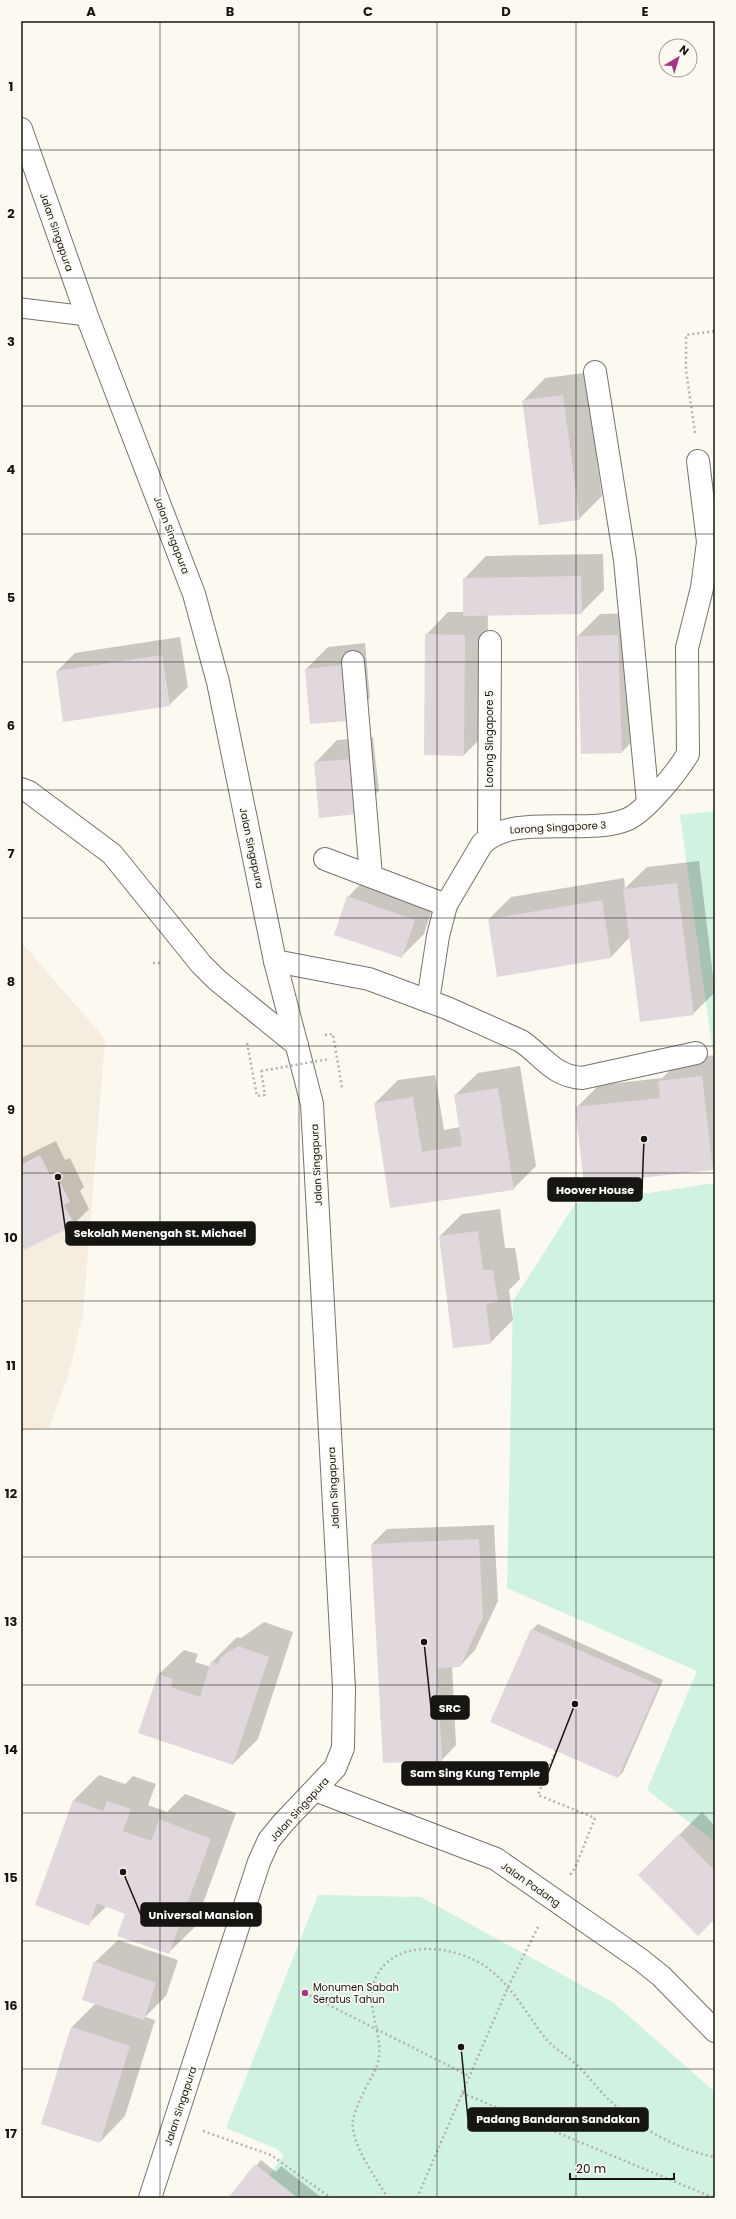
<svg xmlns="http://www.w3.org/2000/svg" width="736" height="2219" font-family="Poppins,sans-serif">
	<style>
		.built { fill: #f5eee0 }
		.green { fill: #cff3e0 }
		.shadow { fill: #0003 }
		.building { fill: #e0d8dc }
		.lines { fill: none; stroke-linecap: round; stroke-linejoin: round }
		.lane-casing { stroke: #76736d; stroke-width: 21 }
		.street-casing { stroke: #76736d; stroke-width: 24 }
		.secondary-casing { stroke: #76736d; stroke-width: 24 }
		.path { stroke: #b5b2ac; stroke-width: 2.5; stroke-dasharray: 2 3; stroke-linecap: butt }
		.lane { stroke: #fff; stroke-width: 19 }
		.street { stroke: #fff; stroke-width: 22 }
		.secondary { stroke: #fff; stroke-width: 22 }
		.path-bridge { stroke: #b5b2ac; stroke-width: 2.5; stroke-dasharray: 2 3; stroke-linecap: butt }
		.grid { fill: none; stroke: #161512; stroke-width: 1; stroke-opacity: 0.55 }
		.poi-dot { fill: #ae3285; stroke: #fcf9f1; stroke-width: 1.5 }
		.labels { text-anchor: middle; stroke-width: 3.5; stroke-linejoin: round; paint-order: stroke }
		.street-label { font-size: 10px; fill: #161512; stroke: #fcf9f1 }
		.poi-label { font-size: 10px; fill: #161512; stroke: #fcf9f1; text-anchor: start }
		.leader { fill: none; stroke: #161512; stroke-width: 1.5 }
		.callout-dot { fill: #161512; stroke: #fcf9f1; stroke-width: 1.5 }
		.callout { fill: #161512; stroke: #161512; stroke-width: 1.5 }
		.callout-label { font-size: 11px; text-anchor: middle; font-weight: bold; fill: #fff }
		.neatline { fill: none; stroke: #161512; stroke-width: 1.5 }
		.grid-label { font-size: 13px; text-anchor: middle; font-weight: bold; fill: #161512 }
	</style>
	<rect width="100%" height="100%" fill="#fcf9f1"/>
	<path class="built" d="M21 942 105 1039 83 1314 69 1373 49 1428 21 1431Z"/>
	<g class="green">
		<path d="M715 811V1068L680 815Z"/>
		<path d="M715 1183V1842L647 1790 697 1671 507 1588 513 1301 575 1204Z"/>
		<path d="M318 1895 421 1897 614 2003 715 2092V2198H253L284 2155 275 2148 226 2128Z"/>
	</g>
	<g class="shadow">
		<path d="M585 373 602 496 579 519 523 401 545 378Z"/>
		<path d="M603 554 604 590 581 613 488 614 486 733 464 755 426 635 448 612H464V579L486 556Z"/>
		<path d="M640 613 644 729 622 752 578 636 600 614Z"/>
		<path d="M180 637 188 687 169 705 57 671 75 653Z"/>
		<path d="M365 643 370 698 348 720 306 669 328 647Z"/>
		<path d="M373 737 379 791 356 813 315 763 337 740Z"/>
		<path d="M699 861 715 992 693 1014 630 937 611 957 489 919 511 897 624 878 625 888 647 867Z"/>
		<path d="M370 874 436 897 424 934 401 957 348 897Z"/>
		<path d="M715 1055V1166L712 1169 576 1108 599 1085 662 1078 682 1059Z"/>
		<path d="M520 1066 536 1166 513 1189 391 1207 375 1103 398 1080 435 1075 444 1130 460 1127 455 1095 478 1073Z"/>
		<path d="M56 1141 65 1160 70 1158 84 1187 80 1191 89 1209 74 1224 21 1242V1158Z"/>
		<path d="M500 1209 505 1248H515L520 1279 509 1290 513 1320 490 1343 440 1236 462 1214Z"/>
		<path d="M494 1525 498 1601 475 1650 460 1666H452L456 1745 442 1760 372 1544 387 1529Z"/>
		<path d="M264 1622 293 1632 258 1739 233 1764 140 1732 159 1674 184 1650 198 1654 195 1662 211 1667 212 1662 237 1637 241 1638Z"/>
		<path d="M538 1624 663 1680 623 1772 618 1777 532 1630Z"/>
		<path d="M99 1775 125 1784 133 1776 156 1784 148 1805 167 1812 185 1794 236 1813 194 1928 168 1953 126 1913 107 1906 88 1924 74 1800Z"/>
		<path d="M702 1812 715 1826V1918L639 1875Z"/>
		<path d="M118 1940 178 1960 166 1996 145 2017 155 2020 125 2116 100 2142 72 2027 96 2003 95 1962Z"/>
		<path d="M261 2160 276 2172 281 2166 322 2198H229Z"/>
	</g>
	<g class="building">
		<path d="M563 395 580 520 539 525 522 400Z"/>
		<path d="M581 576 582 614 463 616V578Z"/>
		<path d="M425 634 465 635 464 756 424 755Z"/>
		<path d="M618 635 622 753 581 754 577 636Z"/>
		<path d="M162 655 170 706 63 722 56 671Z"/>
		<path d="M342 665 348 721 310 724 305 669Z"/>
		<path d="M351 759 357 814 319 818 314 762Z"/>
		<path d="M677 883 694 1015 640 1022 623 889Z"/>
		<path d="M347 896 415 920 402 958 334 935Z"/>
		<path d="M602 900 611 958 497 977 488 919Z"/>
		<path d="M702 1076 713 1170 584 1184 575 1107 660 1098 658 1081Z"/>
		<path d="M498 1088 514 1190 390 1208 374 1103 413 1097 422 1152 462 1146 454 1095Z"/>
		<path d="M40 1155 50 1175 55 1172 70 1202 64 1205 75 1225 24 1250 21 1245V1165Z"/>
		<path d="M478 1231 483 1270H493L498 1302 486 1304 491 1344 453 1348 439 1236Z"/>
		<path d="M479 1539 483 1617 460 1667 437 1668 442 1761 383 1763 371 1544Z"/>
		<path d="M531 1629 659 1685 618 1778 490 1722Z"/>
		<path d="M238 1646 269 1657 233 1765 138 1733 158 1674 173 1679 171 1687 200 1697 211 1661 218 1664 221 1657Z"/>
		<path d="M73 1800 103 1811 107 1801 131 1809 123 1831 151 1841 159 1819 211 1839 169 1954 117 1936 125 1914 97 1903 89 1926 35 1905Z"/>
		<path d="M679 1834 715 1871V1919L698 1936 638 1875Z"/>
		<path d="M94 1961 156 1983 144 2020 82 2000Z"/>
		<path d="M71 2027 130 2046 100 2143 41 2124Z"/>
		<path d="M255 2164 270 2176 298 2198H228Z"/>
	</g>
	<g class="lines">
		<defs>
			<path id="lane" d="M21 308 87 316"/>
			<g id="street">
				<path d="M595 372 625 560 648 803"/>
				<path d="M353 662 371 876"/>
				<path d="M21 789 29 792 112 854 201 964 217 980 297 1045"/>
				<path d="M489 837 490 642"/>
				<path d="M325 859 446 905"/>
				<path d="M275 961 369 979 447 1008 521 1041C543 1056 553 1076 582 1078L696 1053"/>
				<path d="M428 1001 438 936 446 905 482 844C513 812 588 837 628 819 647 810 677 772 688 754L687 648 702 588 708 542 698 461"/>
				<path d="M315 1790 496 1859 641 1960 661 1976 715 2031"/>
			</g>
			<path id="secondary" d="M21 129 87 316 194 594 218 682 275 961 312 1104 344 1688 343 1748 335 1768 283 1823 269 1840 259 1862 150 2198"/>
		</defs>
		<use href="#lane" class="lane-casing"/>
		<use href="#street" class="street-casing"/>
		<use href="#secondary" class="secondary-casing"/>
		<g class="path">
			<path d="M695 433 686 370V335L715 331"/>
			<path d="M153 963H162"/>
			<path d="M325 1035 333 1034 342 1088"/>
			<path d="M247 1043 257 1096 265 1095 261 1071"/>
			<path d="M556 1750 538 1795 595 1818 575 1868 570 1875"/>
			<path d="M305 1993 469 2076"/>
			<path d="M462 2093 714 2198"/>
			<path d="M203 2131 271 2155 331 2198"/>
			<path d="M388 2198C377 2180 349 2141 353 2120 357 2102 368 2085 376 2068 388 2040 363 2008 375 1979 395 1935 459 1946 489 1969 512 1987 525 2011 542 2034 552 2048 567 2055 579 2067 589 2077 598 2089 608 2099 639 2127 674 2149 715 2157"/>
			<path d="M417 2198 508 1987 539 1925"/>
		</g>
		<use href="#lane" class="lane"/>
		<use href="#street" class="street"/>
		<use href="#secondary" class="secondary"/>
		<path class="path-bridge" d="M261 1071 329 1059"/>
	</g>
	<path class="grid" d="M160 21V2198M299 21V2198M437 21V2198M576 21V2198M21 150H715M21 278H715M21 406H715M21 534H715M21 662H715M21 790H715M21 918H715M21 1046H715M21 1173H715M21 1301H715M21 1429H715M21 1557H715M21 1685H715M21 1813H715M21 1941H715M21 2069H715"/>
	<circle class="poi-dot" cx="305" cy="1993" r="4"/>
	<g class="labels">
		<g class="street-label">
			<text transform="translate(57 232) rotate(71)" y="4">Jalan Singapura</text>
			<text transform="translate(172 535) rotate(69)" y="4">Jalan Singapura</text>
			<text transform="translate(489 739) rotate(-90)" y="4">Lorong Singapore 5</text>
			<text transform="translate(558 827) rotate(-3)" y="4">Lorong Singapore 3</text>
			<text transform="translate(252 848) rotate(78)" y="4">Jalan Singapura</text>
			<text transform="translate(316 1165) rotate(-93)" y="4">Jalan Singapura</text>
			<text transform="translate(333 1488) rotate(-93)" y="4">Jalan Singapura</text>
			<text transform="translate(299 1809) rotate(-48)" y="4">Jalan Singapura</text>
			<text transform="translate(531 1884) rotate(35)" y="4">Jalan Padang</text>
			<text transform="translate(180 2106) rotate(-72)" y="4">Jalan Singapura</text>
		</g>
		<g class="poi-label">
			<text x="313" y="1991">Monumen Sabah<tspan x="313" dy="12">Seratus Tahun</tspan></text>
		</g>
	</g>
	<path class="leader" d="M644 1139L642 1190M58 1177L66 1233M424 1642L431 1708M575 1704L548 1773M123 1872L141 1915M461 2047L468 2119"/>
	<g class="callout-dot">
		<circle cx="644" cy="1139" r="4"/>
		<circle cx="58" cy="1177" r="4"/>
		<circle cx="424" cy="1642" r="4"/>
		<circle cx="575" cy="1704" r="4"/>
		<circle cx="123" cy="1872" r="4"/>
		<circle cx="461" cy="2047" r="4"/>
	</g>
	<g class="callout">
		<rect x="548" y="1178" width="94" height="23" rx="4"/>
		<rect x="66" y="1222" width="189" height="23" rx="4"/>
		<rect x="431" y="1696" width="38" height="23" rx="4"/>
		<rect x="402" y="1762" width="146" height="23" rx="4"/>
		<rect x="141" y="1903" width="120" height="23" rx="4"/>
		<rect x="468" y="2108" width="180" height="23" rx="4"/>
	</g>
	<g class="callout-label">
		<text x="595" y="1194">Hoover House</text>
		<text x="160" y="1237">Sekolah Menengah St. Michael</text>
		<text x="450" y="1712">SRC</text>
		<text x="475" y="1777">Sam Sing Kung Temple</text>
		<text x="201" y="1919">Universal Mansion</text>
		<text x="558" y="2123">Padang Bandaran Sandakan</text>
	</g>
	<rect width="736" height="2219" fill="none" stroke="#fcf9f1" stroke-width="44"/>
	<g transform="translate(678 58) rotate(38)"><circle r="19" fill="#fcf9f1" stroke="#a09e98"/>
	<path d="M0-3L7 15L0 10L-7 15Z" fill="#ae3285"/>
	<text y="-6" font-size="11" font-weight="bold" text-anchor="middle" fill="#161512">N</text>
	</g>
	<path d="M570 2173v6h104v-6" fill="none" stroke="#161512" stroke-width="2"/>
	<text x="576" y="2173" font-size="12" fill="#161512" stroke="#fcf9f1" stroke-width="3" paint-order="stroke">20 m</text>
	<rect x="22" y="22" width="692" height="2175" class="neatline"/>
	<g class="grid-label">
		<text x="91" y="16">A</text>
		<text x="230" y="16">B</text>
		<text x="368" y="16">C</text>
		<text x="506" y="16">D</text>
		<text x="645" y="16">E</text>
		<text x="11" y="91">1</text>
		<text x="11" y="218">2</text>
		<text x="11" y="346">3</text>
		<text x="11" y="474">4</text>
		<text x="11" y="602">5</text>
		<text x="11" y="730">6</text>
		<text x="11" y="858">7</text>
		<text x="11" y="986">8</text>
		<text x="11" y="1114">9</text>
		<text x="11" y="1242">10</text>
		<text x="11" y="1370">11</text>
		<text x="11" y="1498">12</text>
		<text x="11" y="1626">13</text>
		<text x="11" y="1754">14</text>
		<text x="11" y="1882">15</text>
		<text x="11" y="2010">16</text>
		<text x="11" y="2138">17</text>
	</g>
</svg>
